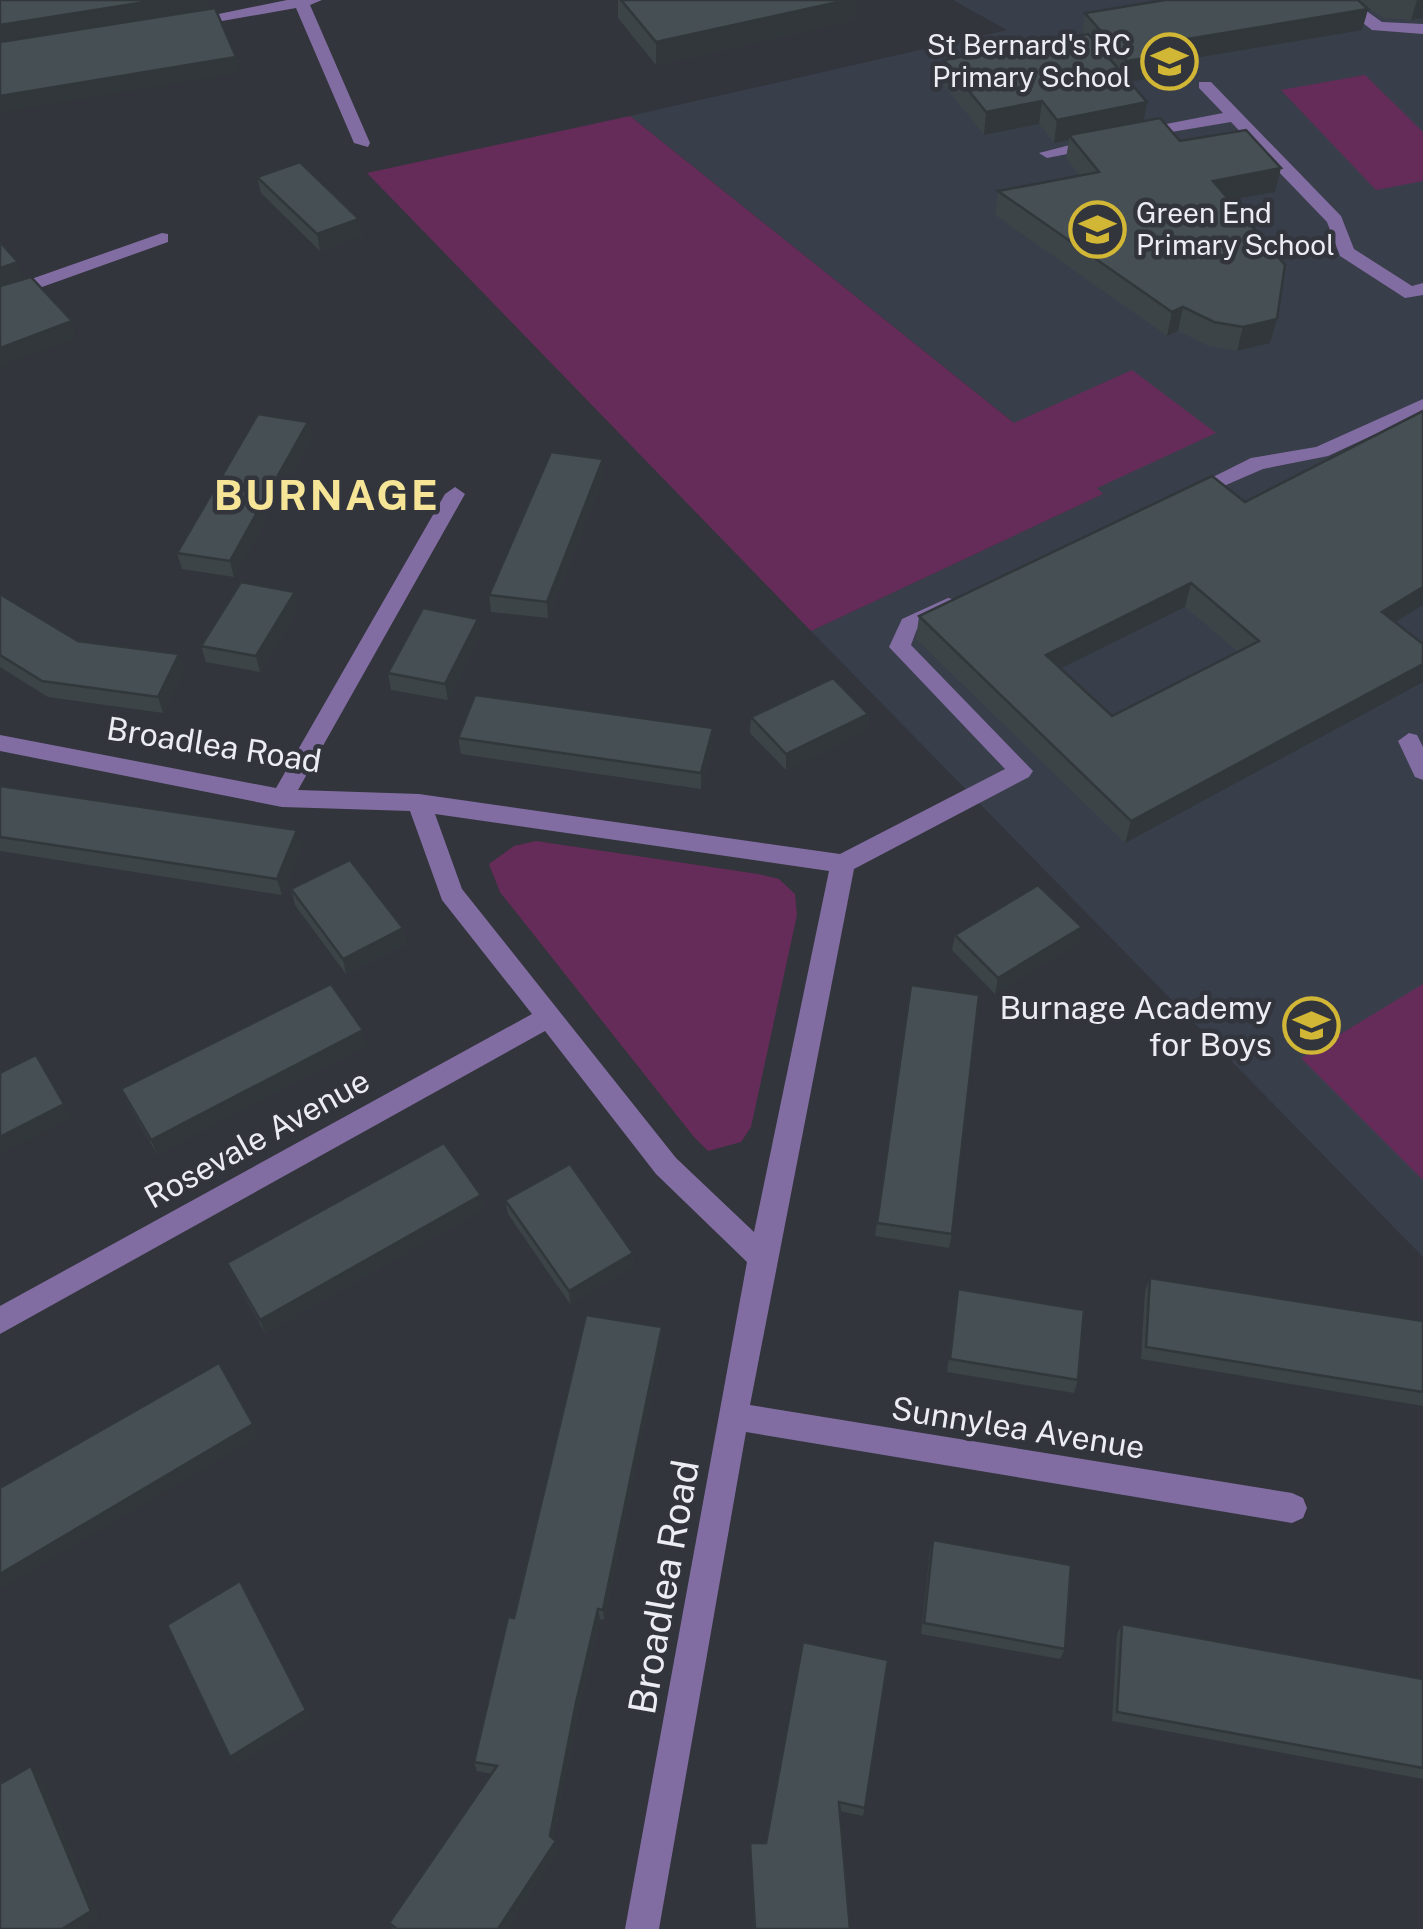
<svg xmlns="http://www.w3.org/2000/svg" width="1423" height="1929" font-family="'Public Sans',sans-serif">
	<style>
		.built { fill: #393e4b }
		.green { fill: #662c59 }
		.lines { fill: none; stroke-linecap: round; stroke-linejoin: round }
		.minor { fill: #826da2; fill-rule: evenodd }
		.wall { fill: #3c4447; fill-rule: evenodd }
		.shaded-wall { fill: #31373a }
		.building { fill: #464f53; stroke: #31373a; stroke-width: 2.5; fill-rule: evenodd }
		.labels { text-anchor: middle; stroke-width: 9; stroke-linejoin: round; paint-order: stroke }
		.far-poi-label { font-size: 28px; fill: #ebedf2; stroke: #32353c; text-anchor: end }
		.street-label { font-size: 32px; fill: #ebedf2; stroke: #32353c }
		.poi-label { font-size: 32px; fill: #ebedf2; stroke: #32353c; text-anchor: end }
		.near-street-label { font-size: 38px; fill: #ebedf2; stroke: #32353c }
		.district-label { font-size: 42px; font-weight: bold; letter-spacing: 2.5px; fill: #f7e597; stroke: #32353c }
	</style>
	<rect width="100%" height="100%" fill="#32353c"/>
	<path class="built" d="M953 0H1423V1257L811 631 1103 494 630 116 1007 30Z"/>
	<g class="green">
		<path d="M1365 75 1423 132V181L1376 190 1281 90Z"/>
		<path d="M630 116 1014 423 1132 370 1216 433 1097 488 1103 494 811 631 367 173Z"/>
		<path d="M536 841 758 874 779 879 795 894 797 915 751 1127 741 1142 708 1151 694 1137 500 892 489 864 514 846Z"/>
		<path d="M1423 984V1180L1301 1058Z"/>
	</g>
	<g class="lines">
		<g class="minor">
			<path d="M287 0H322L310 5 370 143 368 147 354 143 296 8 188 27 180 22Z"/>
			<path d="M1333 0H1351L1382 22 1423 24V34L1372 30Z"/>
			<path d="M1199 82H1211L1341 216 1354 249 1412 286 1423 283V295L1405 298 1340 256 1327 222 1231 122 1130 139V131L1223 113 1199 88Z"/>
			<path d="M1097 138 1105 143 1103 147 1047 158 1039 153Z"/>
			<path d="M162 233 168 234V242L0 302V290Z"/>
			<path d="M1423 399V412L1328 456 1263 469 1189 501 1179 494 1251 458 1316 447Z"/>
			<path d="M455 487 465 494 298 790 419 794 840 854 1005 769 889 647 902 619 948 598 956 600 959 605 956 610 917 629 911 645 1033 771 1029 777 854 869 750 1405 1292 1493 1303 1498 1307 1508 1303 1518 1292 1523 746 1432 659 1929H625L747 1262 656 1174 545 1031 0 1334V1306L532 1014 442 900 410 811 282 807 0 751V735L276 788 445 494ZM435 814 829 871 754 1232 676 1158 462 889Z"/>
			<path d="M1409 733 1417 735 1423 747V780L1415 777 1398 741Z"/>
		</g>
	</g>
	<g class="wall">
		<path d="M618 0H856L855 20 656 65 618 18Z"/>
		<path d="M1165 0H1423L1411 20 1383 18 1359 1 1368 9 1362 30 1195 58 1192 71 1130 82 1147 102 1144 121 1275 192 1229 200 1277 319 1270 343 1237 351 1208 346 1178 331 1167 336 995 215 998 191 1080 176 1066 158 1069 140 1054 143 1039 124 984 135 942 83 944 60 1082 35 1085 13Z"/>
		<path d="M257 177 359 219 362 235 320 251 261 193Z"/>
		<path d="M308 422 312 438 234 577 182 569 177 553Z"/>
		<path d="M604 475 548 618 491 612 489 595Z"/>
		<path d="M1245 502 1423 605 1395 622 1125 843 916 639 919 616ZM1185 607 1238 652 1112 716 1060 668Z"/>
		<path d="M0 594 78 641 179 654 184 671 163 713 48 697 0 667Z"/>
		<path d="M299 608 260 672 206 662 201 646Z"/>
		<path d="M478 619 480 635 448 700 391 690 388 673Z"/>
		<path d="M868 714 867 730 786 770 750 733 751 717Z"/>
		<path d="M458 738 713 744 701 789 461 754Z"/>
		<path d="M0 786 302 846 282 895 0 851Z"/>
		<path d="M291 889 403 928 406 944 346 974 295 905Z"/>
		<path d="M1082 927 1078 943 995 994 952 950 955 935Z"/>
		<path d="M911 985 952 1234 949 1248 875 1236Z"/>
		<path d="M367 1045 157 1154 128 1104 121 1089Z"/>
		<path d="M481 1195 484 1209 265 1333 233 1276 227 1263Z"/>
		<path d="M505 1200 633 1253 634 1266 570 1304 508 1214Z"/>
		<path d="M1150 1278 1423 1321V1406L1141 1359 1145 1291Z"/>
		<path d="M958 1289 1078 1380 1074 1393 947 1372Z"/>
		<path d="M662 1340 604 1620 600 1619 578 1713 553 1839 559 1849 506 1929H393L389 1923 492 1774 477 1771 474 1762 514 1618Z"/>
		<path d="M933 1540 1065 1649 1060 1659 921 1634 930 1551Z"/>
		<path d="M1122 1624 1423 1679V1779L1112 1721 1117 1634Z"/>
		<path d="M803 1642 865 1808 863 1816 840 1811 850 1929H754L750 1843H766Z"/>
	</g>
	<g class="shaded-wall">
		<path d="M158 0H210L211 8 0 41V25Z"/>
		<path d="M847 0H856L855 20 656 65V42Z"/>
		<path d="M1417 0H1423V18L1411 20Z"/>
		<path d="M1368 9 1362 30 1195 58 1192 71 1123 83 1127 61 1187 39Z"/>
		<path d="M236 57 239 73 0 113V96Z"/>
		<path d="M1042 101 1039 124 984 135 986 112Z"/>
		<path d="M1147 102 1143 125 1069 135V140L1054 143 1057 120Z"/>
		<path d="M1281 168 1275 192 1208 204 1213 181Z"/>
		<path d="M359 219 362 235 320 251 317 234Z"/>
		<path d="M18 262 23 278 0 287V268Z"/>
		<path d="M1183 307 1178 331 1167 336 1172 312Z"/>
		<path d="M1277 319 1270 343 1237 351 1243 327Z"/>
		<path d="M72 321 77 338 0 367V348Z"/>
		<path d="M308 422 312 438 234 577 230 561Z"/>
		<path d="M603 459 604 475 548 618 547 602Z"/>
		<path d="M1191 583 1185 607 1041 678 1046 655Z"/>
		<path d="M1423 587V605L1374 635 1382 612Z"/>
		<path d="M295 592 299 608 260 672 256 656Z"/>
		<path d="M478 619 480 635 448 700 445 684Z"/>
		<path d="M179 654 184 671 163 713 158 697Z"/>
		<path d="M1423 664V682L1125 843 1131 821Z"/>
		<path d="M868 714 867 730 786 770V754Z"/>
		<path d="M713 728V744L701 789V773Z"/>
		<path d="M297 830 302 846 282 895 277 879Z"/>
		<path d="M1082 927 1078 943 995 994 998 978Z"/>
		<path d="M403 928 406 944 346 974 343 959Z"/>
		<path d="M363 1030 367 1045 157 1154 151 1140Z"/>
		<path d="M64 1104 71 1119 0 1155V1137Z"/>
		<path d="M481 1195 484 1209 265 1333 260 1320Z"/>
		<path d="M633 1253 634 1266 570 1304 569 1291Z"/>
		<path d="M662 1327V1340L604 1620 603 1610Z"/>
		<path d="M253 1424 259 1437 0 1590V1574Z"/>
		<path d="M246 1592 312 1719 237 1766 230 1757Z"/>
		<path d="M598 1609 600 1619 578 1713 552 1844 550 1836 576 1703Z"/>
		<path d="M31 1766 40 1774 100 1918 83 1929H62Z"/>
		<path d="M556 1841 559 1849 506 1929H498Z"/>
	</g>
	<g class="building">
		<path d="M0 0H158L0 25Z"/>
		<path d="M621 0H847L656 42Z"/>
		<path d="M1165 0H1358L1368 9 1187 39 1197 49 1127 61 1085 13Z"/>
		<path d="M215 8 236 57 0 96V42Z"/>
		<path d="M1088 34 1147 102 1057 120 1042 101 986 112 944 60Z"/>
		<path d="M1160 118 1180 141 1246 130 1281 168 1213 181 1285 265 1277 319 1243 327 1214 322 1183 307 1172 312 998 191 1099 172 1069 135Z"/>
		<path d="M300 162 359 219 317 234 257 177Z"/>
		<path d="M0 242 18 262 0 268Z"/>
		<path d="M31 277 72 321 0 348V286Z"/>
		<path d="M1423 411V587L1382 612 1423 644V664L1131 821 919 616 1212 476 1245 502ZM1191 583 1259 641 1112 716 1046 655Z"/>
		<path d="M258 414 308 422 230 561 177 553Z"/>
		<path d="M551 452 603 459 547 602 489 595Z"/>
		<path d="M241 582 295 592 256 656 201 646Z"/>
		<path d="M0 594 78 641 179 654 158 697 42 681 0 655Z"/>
		<path d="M423 608 478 619 445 684 388 673Z"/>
		<path d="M833 678 868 714 786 754 751 717Z"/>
		<path d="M475 695 713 728 701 773 458 738Z"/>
		<path d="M0 786 297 830 277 879 0 837Z"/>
		<path d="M350 860 403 928 343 959 291 889Z"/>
		<path d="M1038 885 1082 927 998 978 955 935Z"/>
		<path d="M331 984 363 1030 151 1140 121 1089Z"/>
		<path d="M911 985 979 995 952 1234 877 1223Z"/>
		<path d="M36 1055 64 1104 0 1137V1073Z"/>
		<path d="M444 1143 481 1195 260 1320 227 1263Z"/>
		<path d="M570 1164 633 1253 569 1291 505 1200Z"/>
		<path d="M1150 1278 1423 1321V1392L1146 1347Z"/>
		<path d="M958 1289 1084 1310 1078 1380 950 1359Z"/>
		<path d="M586 1315 662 1327 603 1610 598 1609 576 1703 550 1836 556 1841 498 1929H397L389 1923 497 1766 474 1762 508 1617 514 1618Z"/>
		<path d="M219 1363 253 1424 0 1574V1488Z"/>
		<path d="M933 1540 1071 1565 1065 1649 924 1623Z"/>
		<path d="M240 1581 306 1710 230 1757 167 1625Z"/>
		<path d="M1122 1624 1423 1679V1768L1117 1712Z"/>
		<path d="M803 1642 888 1660 865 1808 839 1802 850 1929H755L750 1843H766Z"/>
		<path d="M31 1766 91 1911 62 1929H0V1784Z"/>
	</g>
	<defs>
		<symbol id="school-ring" viewBox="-11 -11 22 22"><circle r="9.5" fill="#32353c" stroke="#d2b736" stroke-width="1.5"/><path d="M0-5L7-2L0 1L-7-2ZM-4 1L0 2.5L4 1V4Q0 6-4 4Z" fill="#d2b736"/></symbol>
	</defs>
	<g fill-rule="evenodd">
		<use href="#school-ring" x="1138" y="30" width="63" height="63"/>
		<use href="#school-ring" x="1066" y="198" width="63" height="63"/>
		<use href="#school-ring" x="1280" y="994" width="63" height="63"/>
	</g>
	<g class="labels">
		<g class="far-poi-label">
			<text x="1131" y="55">St Bernard's RC<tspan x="1131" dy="32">Primary School</tspan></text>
			<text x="1136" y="223" text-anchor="start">Green End<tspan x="1136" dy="32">Primary School</tspan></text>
		</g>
		<g class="street-label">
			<text transform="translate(214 745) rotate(9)" y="11">Broadlea Road</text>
			<text transform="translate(257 1139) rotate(-29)" y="11">Rosevale Avenue</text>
			<text transform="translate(1018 1428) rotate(9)" y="11">Sunnylea Avenue</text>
		</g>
		<g class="poi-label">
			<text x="1272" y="1019">Burnage Academy<tspan x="1272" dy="37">for Boys</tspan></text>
		</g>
		<g class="near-street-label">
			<text transform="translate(664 1587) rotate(-80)" y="13">Broadlea Road</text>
		</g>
		<g class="district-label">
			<text x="327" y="510">BURNAGE</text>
		</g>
	</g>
</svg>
